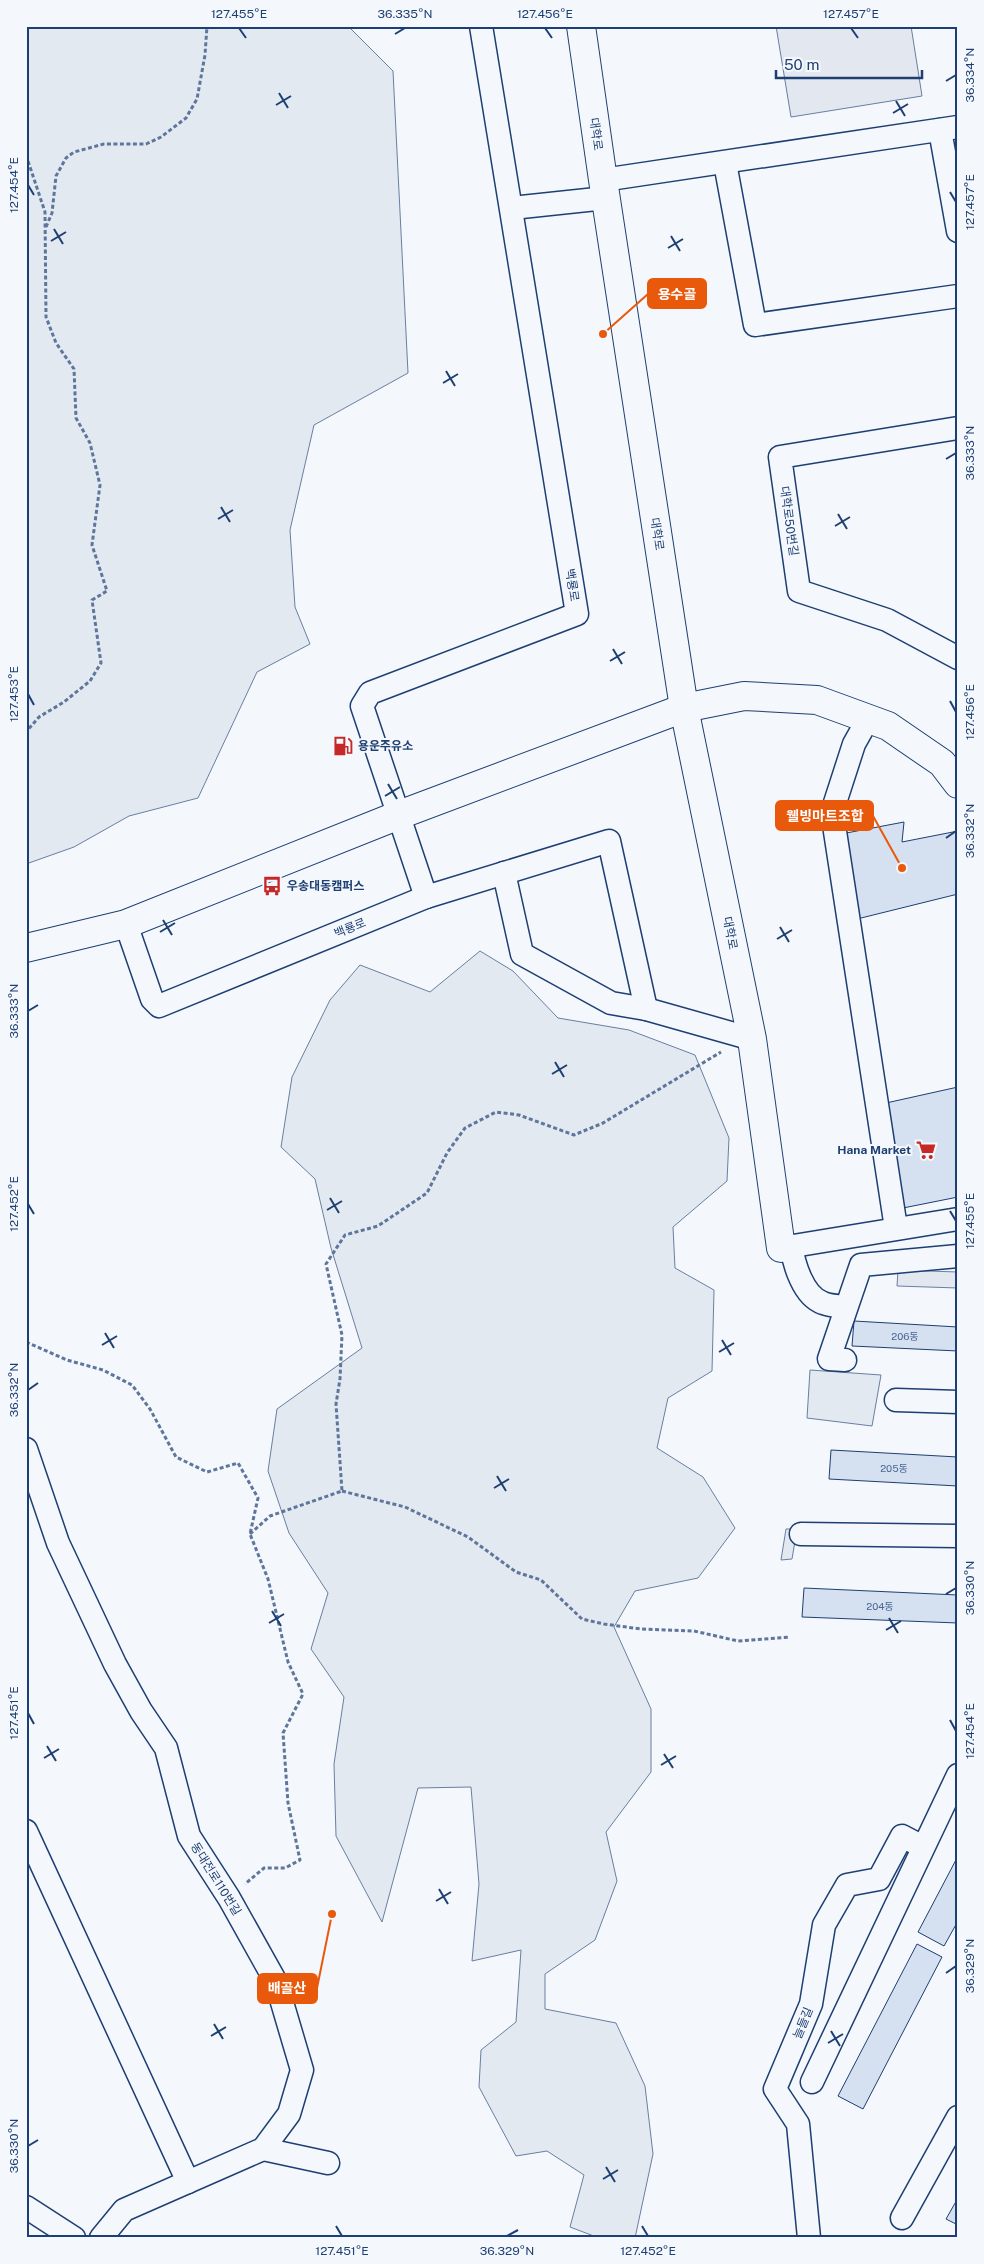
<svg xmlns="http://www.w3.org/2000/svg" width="984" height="2264" font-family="'Public Sans','Noto Sans KR',sans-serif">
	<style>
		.green { fill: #e3e9f0; stroke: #687fa3 }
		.parking { fill: #e3e8f0; stroke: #687fa3 }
		.building { fill: #d5e0f0; stroke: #1d3f73 }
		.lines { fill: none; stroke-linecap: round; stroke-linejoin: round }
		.minor-casing { stroke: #1d3f73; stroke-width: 25 }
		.major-casing { stroke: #1d3f73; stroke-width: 30 }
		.path { stroke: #5e769c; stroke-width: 3; stroke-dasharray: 4 2.5; stroke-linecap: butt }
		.minor { stroke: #f4f7fb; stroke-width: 22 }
		.major { stroke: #f4f7fb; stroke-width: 28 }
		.ticks { fill: none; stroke: #1d3f73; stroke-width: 2 }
		.labels { text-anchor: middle; stroke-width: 4; stroke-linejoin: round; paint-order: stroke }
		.number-label { font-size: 10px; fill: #4b6792 }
		.street-label { font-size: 12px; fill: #1d3f73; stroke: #f4f7fb }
		.poi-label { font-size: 12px; font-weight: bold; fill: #1d3f73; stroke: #f4f7fb; text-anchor: start }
		.leader { fill: none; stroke: #e8590c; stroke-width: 2 }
		.callout-dot { fill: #e8590c; stroke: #f4f7fb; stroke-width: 2 }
		.callout { fill: #e8590c; stroke: #e8590c; stroke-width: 2 }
		.callout-label { font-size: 14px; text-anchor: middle; font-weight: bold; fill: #fff }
		.neatline { fill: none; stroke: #1d3f73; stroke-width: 2 }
		.ticks-label { font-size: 12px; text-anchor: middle; fill: #1d3f73 }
	</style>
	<rect width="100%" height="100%" fill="#f4f7fb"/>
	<g class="green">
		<path d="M26 26H348L393 71 408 373 314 425 290 530 295 607 310 644 257 672 198 798 129 816 74 847 26 864Z"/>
		<path d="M480 951 513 971 558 1018 629 1030 695 1055 729 1138 727 1181 673 1227 675 1268 714 1290 712 1371 668 1398 657 1448 703 1477 735 1528 698 1578 635 1591 614 1627 651 1709V1772L606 1832 617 1881 595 1940 545 1974V2009L616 2023 645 2086 653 2154 635 2238H599L570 2227 584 2175 547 2151 516 2156 479 2087 481 2050 516 2022 521 1950 472 1961 479 1884 471 1787 418 1788 382 1922 336 1836 334 1764 344 1697 311 1649 328 1593 289 1533 268 1471 277 1409 362 1348 331 1248 315 1179 281 1147 292 1077 330 1000 360 965 430 992Z"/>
		<path d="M810 1370 881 1375 872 1426 807 1418Z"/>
		<path d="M786 1529H797L792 1559 781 1560Z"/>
	</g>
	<g class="parking">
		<path d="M776 26H911L922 96 791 117Z"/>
		<path d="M898 1270 958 1272V1288L897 1286Z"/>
	</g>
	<g class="building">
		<path d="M904 822 902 842 958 831V894L853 920 841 834Z"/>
		<path d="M958 1087V1197L903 1208 886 1103Z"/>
		<path d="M854 1321 958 1327V1351L852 1346Z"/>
		<path d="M831 1450 958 1457V1486L829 1479Z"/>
		<path d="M804 1588 958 1595V1623L802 1617Z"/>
		<path d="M958 1856V1921L944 1946 918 1932Z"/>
		<path d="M917 1944 942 1957 863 2109 838 2096Z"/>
		<path d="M958 2198V2225L946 2219Z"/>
	</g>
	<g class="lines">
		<defs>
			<g id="minor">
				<path d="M940 130 958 231"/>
				<path d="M725 163 755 325 958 296"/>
				<path d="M603 180 958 127"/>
				<path d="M512 208 606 198"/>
				<path d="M958 428 780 457 799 591 887 620 958 658"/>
				<path d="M868 719 854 744 832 812 896 1228"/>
				<path d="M504 873 522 954 611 1003 646 1009 752 1039"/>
				<path d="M426 897 362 706 370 693 577 614 481 26"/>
				<path d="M126 924 152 999 159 1006 426 897 609 841 646 1009"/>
				<path d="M791 1246C794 1264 803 1296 823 1303 830 1306 839 1306 846 1307"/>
				<path d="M781 1248 958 1219"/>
				<path d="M845 1360 829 1359 861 1265 958 1256"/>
				<path d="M896 1400 958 1402"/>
				<path d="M26 1449 58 1543 115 1664 141 1711 166 1748 189 1836 229 1898 276 1982 302 2070 289 2114 263 2149 124 2210 101 2238"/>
				<path d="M801 1534 958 1536"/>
				<path d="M26 1831 188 2182"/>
				<path d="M812 2082 958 1775"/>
				<path d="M263 2149 328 2163"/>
				<path d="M26 2207 74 2238"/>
				<path d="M902 2218 958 2117"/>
				<path d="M809 2238 798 2124 775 2089 811 2004 824 1925 847 1885 879 1879 902 1836 923 1847"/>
			</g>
			<g id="major">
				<path d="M581 26 603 180 684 708 752 1039 781 1248"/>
				<path d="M26 948 126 924 399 815 684 708 744 696 817 700 888 726 942 763 958 784"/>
			</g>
		</defs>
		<use href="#minor" class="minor-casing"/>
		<use href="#major" class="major-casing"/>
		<g class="path">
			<path d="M26 155 45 212 46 317 56 343 74 369 76 418 90 443 100 485 92 545 107 591 92 600 101 663 90 681 64 702 39 717 26 732"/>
			<path d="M46 227 52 213 56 176 66 158 74 152 104 144H146L161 137 186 118 197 99 205 55 207 26"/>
			<path d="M26 1342 67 1360 103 1370 132 1385 150 1409 176 1457 207 1472 238 1463 258 1498 250 1534 268 1579 288 1662 303 1694 283 1733 288 1803 300 1860 285 1868H264L245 1884"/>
			<path d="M342 1491 405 1507 468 1537 516 1572 541 1580 582 1619 604 1624 641 1629 694 1631 738 1641 790 1637"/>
			<path d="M250 1534 270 1516 342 1491 336 1404 340 1379 342 1335 326 1264 345 1235 378 1226 427 1193 447 1153 465 1128 496 1112 519 1115 574 1135 603 1123 721 1052"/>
		</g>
		<use href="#minor" class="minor"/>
		<use href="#major" class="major"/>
	</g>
	<path class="ticks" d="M239 28 246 38M545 28 552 38M851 28 858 38M395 34 405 28M946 81 956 75M279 93 288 108M896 101 905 116M276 105 291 96M893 113 908 104M28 185 34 195M950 192 956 202M54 229 63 244M671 236 680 251M51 241 66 232M668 248 683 239M446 371 455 386M443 383 458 374M946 459 956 453M221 507 230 522M838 514 847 529M218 519 233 510M835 526 850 517M613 649 622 664M610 661 625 652M28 694 34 705M950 701 956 712M388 784 397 799M385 796 400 787M946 838 956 831M163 920 172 935M780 927 789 942M160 932 175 923M777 939 792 930M28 1011 38 1005M555 1062 564 1077M552 1074 567 1065M330 1198 339 1213M28 1204 34 1214M327 1210 342 1201M950 1211 956 1221M105 1333 114 1348M722 1340 731 1355M102 1345 117 1336M719 1352 734 1343M28 1390 38 1383M497 1476 506 1491M494 1488 509 1479M946 1594 956 1588M272 1611 281 1626M889 1618 898 1633M269 1623 284 1614M886 1630 901 1621M28 1713 34 1724M950 1720 956 1731M47 1746 56 1761M664 1754 673 1768M44 1758 59 1749M661 1765 676 1756M439 1889 448 1904M436 1901 451 1892M946 1973 956 1966M214 2024 223 2039M831 2031 840 2046M211 2036 226 2027M828 2043 843 2034M28 2146 38 2140M606 2167 615 2182M603 2179 618 2170M336 2226 342 2236M642 2226 648 2236M507 2236 518 2230"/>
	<defs>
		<symbol id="fuel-bare" viewBox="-9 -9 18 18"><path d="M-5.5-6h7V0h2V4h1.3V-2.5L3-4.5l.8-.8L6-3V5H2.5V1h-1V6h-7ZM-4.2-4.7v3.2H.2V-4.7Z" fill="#c62828" stroke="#f4f7fb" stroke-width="2.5" paint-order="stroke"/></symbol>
		<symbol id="bus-bare" viewBox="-9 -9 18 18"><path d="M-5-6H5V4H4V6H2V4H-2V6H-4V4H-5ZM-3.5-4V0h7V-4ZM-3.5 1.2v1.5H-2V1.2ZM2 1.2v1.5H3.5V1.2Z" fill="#c62828" stroke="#f4f7fb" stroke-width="2.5" paint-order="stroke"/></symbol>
		<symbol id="supermarket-bare" viewBox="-9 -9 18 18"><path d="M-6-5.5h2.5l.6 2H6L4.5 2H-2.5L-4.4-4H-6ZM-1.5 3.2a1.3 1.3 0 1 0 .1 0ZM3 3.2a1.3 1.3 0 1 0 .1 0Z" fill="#c62828" stroke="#f4f7fb" stroke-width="2.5" paint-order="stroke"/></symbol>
	</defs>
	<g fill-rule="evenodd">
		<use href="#fuel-bare" x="329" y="732" width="28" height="28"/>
		<use href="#bus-bare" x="258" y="872" width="28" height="28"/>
		<use href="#supermarket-bare" x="912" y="1136" width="28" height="28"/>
	</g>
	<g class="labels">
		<g class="number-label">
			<text x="905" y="1340">206동</text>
			<text x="894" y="1472">205동</text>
			<text x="880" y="1610">204동</text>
		</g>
		<g class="street-label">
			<text transform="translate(596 134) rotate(82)" y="4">대학로</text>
			<text transform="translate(789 521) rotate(82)" y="4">대학로50번길</text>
			<text transform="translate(657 534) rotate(81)" y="4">대학로</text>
			<text transform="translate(572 585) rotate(81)" y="4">백룡로</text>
			<text transform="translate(350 928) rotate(-22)" y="4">백룡로</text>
			<text transform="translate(730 933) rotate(79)" y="4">대학로</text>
			<text transform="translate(216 1879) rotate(58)" y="4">동대전로110번길</text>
			<text transform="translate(803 2023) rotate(-68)" y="4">늘들길</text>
		</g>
		<g class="poi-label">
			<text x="358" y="750">용운주유소</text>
			<text x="287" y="890">우송대동캠퍼스</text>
			<text x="911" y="1154" text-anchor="end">Hana Market</text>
		</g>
	</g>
	<path class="leader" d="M603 334L648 294M902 868L873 816M332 1914L317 1988"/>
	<g class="callout-dot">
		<circle cx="603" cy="334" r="5"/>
		<circle cx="902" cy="868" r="5"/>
		<circle cx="332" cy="1914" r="5"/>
	</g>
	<g class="callout">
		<rect x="648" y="279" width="58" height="29" rx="5"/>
		<rect x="776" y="801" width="97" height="29" rx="5"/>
		<rect x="258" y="1974" width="59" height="29" rx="5"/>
	</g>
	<g class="callout-label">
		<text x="677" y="299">용수골</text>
		<text x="825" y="821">웰빙마트조합</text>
		<text x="287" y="1993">배골산</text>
	</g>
	<rect width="984" height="2264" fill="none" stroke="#f4f7fb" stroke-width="55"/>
	<path d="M776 70v8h146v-8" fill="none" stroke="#1d3f73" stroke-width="2.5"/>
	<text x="784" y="70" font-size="15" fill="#1d3f73" stroke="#f4f7fb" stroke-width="4" paint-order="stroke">50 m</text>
	<rect x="28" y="28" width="928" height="2208" class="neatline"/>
	<g class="ticks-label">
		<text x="239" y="18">127.455°E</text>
		<text x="405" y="18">36.335°N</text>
		<text x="545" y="18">127.456°E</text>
		<text x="851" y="18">127.457°E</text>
		<text transform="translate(970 75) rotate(-90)" y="4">36.334°N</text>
		<text transform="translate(14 185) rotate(-90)" y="4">127.454°E</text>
		<text transform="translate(970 202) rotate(-90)" y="4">127.457°E</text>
		<text transform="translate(970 453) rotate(-90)" y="4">36.333°N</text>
		<text transform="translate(14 694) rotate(-90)" y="4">127.453°E</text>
		<text transform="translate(970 712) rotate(-90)" y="4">127.456°E</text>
		<text transform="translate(970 831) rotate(-90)" y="4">36.332°N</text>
		<text transform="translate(14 1011) rotate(-90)" y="4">36.333°N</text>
		<text transform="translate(14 1204) rotate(-90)" y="4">127.452°E</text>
		<text transform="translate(970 1221) rotate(-90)" y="4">127.455°E</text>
		<text transform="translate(14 1390) rotate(-90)" y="4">36.332°N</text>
		<text transform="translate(970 1588) rotate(-90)" y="4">36.330°N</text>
		<text transform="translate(14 1713) rotate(-90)" y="4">127.451°E</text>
		<text transform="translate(970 1731) rotate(-90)" y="4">127.454°E</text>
		<text transform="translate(970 1966) rotate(-90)" y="4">36.329°N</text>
		<text transform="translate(14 2146) rotate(-90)" y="4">36.330°N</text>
		<text x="342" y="2255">127.451°E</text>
		<text x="507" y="2255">36.329°N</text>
		<text x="648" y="2255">127.452°E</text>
	</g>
</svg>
